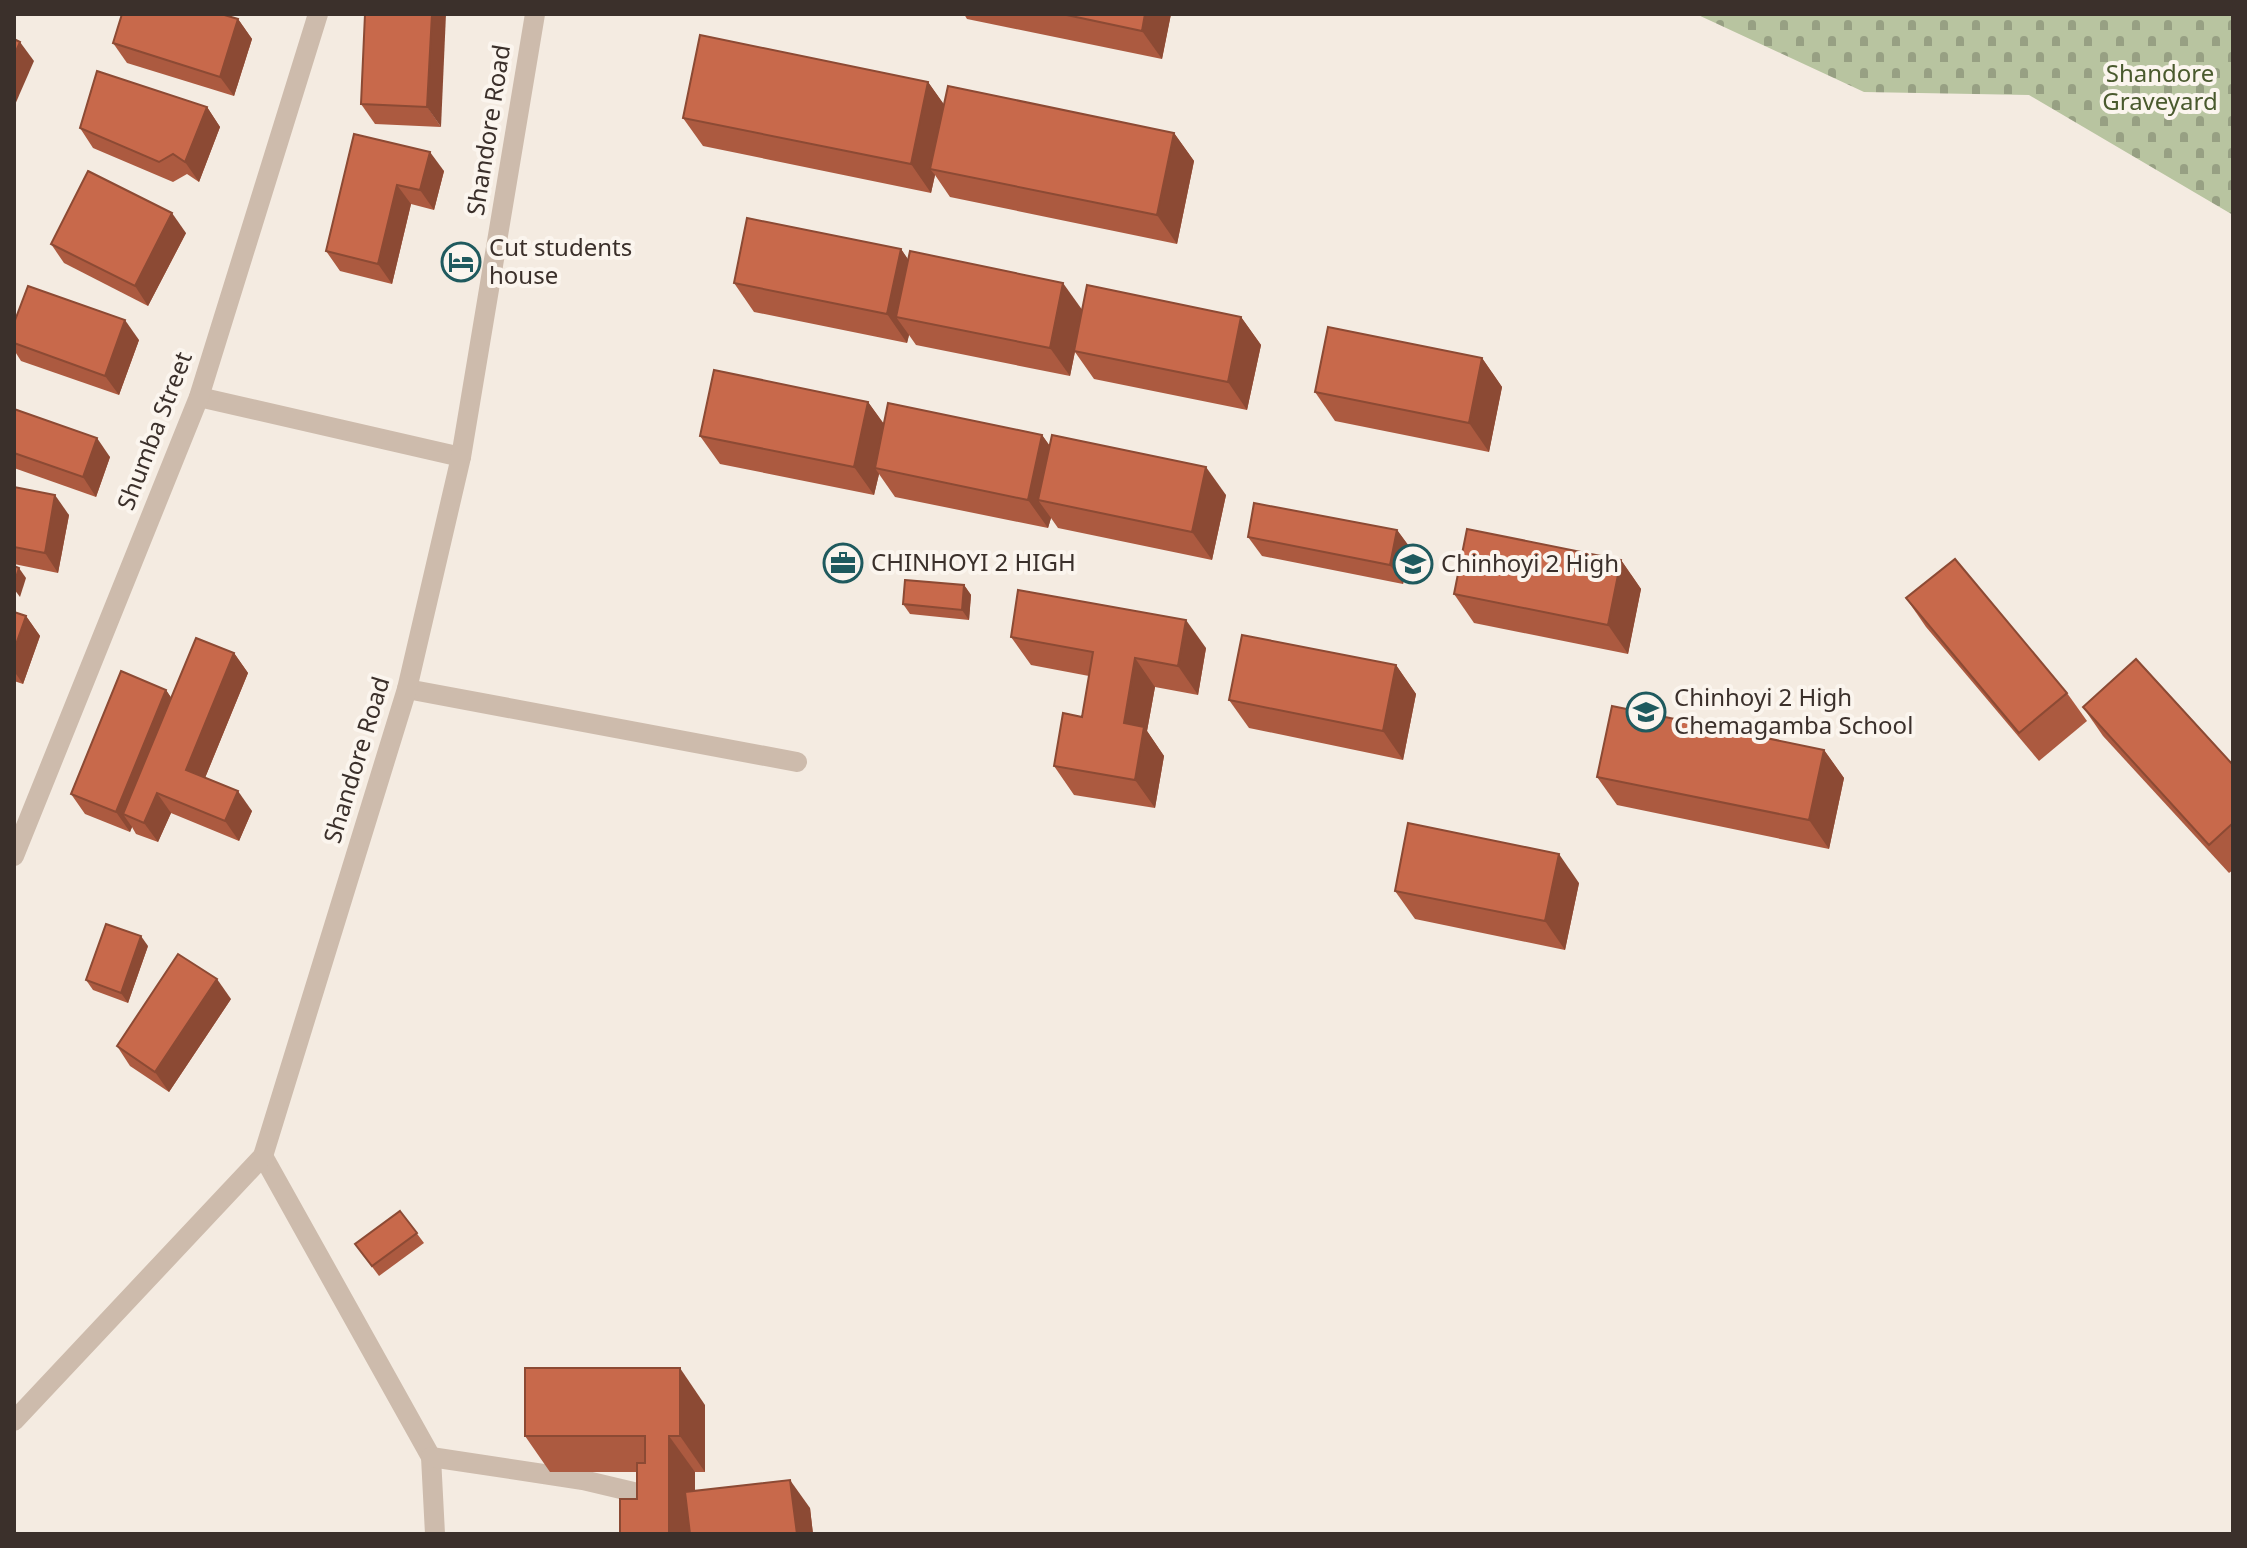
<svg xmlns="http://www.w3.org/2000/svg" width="2247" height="1548" font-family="'Noto Sans',sans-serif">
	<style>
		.cemetery { fill: url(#cemetery-stones) }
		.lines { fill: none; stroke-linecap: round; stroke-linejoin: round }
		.service { stroke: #cdbbac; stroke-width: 20 }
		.minor { stroke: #cdbbac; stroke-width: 20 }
		.tertiary { stroke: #cdbbac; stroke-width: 20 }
		.wall { fill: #ac5a40 }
		.shaded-wall { fill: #8c4a34 }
		.building { fill: #c8694b; stroke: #8c4a34; stroke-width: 2 }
		.labels { text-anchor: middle; stroke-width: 8; stroke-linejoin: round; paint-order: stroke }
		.park-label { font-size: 24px; fill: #4a5a2e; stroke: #fbf5ee }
		.street-label { font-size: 24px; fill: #3b302b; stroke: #fbf5ee }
		.poi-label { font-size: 24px; fill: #3b302b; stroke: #fbf5ee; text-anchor: start }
	</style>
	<defs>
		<pattern id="cemetery-stones" width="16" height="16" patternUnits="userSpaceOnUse" patternTransform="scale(2)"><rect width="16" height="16" fill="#b8c4a0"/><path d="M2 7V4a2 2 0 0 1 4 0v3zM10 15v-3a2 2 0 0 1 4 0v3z" fill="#97a083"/></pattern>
	</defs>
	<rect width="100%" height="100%" fill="#f4ebe1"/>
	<path class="cemetery" d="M1696 14H2233V215L2029 95 1864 92Z"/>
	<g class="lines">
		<g class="service">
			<path d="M407 689 797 762"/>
			<path d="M263 1156 431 1457 435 1534"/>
			<path d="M431 1457 583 1480 642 1494 651 1534"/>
		</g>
		<g class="minor">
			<path d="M199 397 461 457"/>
			<path d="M14 856 199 397 318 14"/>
		</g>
		<path class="tertiary" d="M14 1421 263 1156 407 689 461 457 535 14"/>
	</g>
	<g class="wall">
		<path d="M365 14 441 127 375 124 361 104Z"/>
		<path d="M964 14H1171L1162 59 967 19Z"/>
		<path d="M238 19 252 39 234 96 127 63 113 43Z"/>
		<path d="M928 82 944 105 1174 133 1194 161 1177 244 950 197 935 175 931 193 703 146 683 118Z"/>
		<path d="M207 107 220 127 199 182 187 174 173 182 93 148 80 128Z"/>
		<path d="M354 134 444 171 434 210 411 204 392 284 340 271 326 251Z"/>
		<path d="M186 233 148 306 64 263 51 244Z"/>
		<path d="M901 249 908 260 1082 309 1241 317 1261 345 1247 410 1094 379 1075 352 1070 376 916 345 909 335 907 343 754 312 734 283Z"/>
		<path d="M14 323 139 340 119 395 21 361 14 350Z"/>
		<path d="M1482 358 1502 387 1489 452 1335 421 1315 392Z"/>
		<path d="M868 402 884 424 1042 435 1050 446 1226 495 1212 560 1058 528 1051 518 1048 528 895 497 879 474 874 495 720 464 700 436Z"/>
		<path d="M14 409 110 457 96 497 14 468Z"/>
		<path d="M14 487 69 515 58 573 14 564Z"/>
		<path d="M1397 530 1411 549 1403 584 1262 556 1248 537Z"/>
		<path d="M1621 560 1641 589 1628 654 1474 623 1454 594Z"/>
		<path d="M964 585 971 595 969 620 910 614 903 604Z"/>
		<path d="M1906 598 2067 693 2087 721 2039 761 1926 627Z"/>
		<path d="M14 612 26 616 40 636 23 684 14 681Z"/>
		<path d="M1011 637 1206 648 1198 695 1155 687 1147 731 1164 756 1155 808 1074 795 1054 766 1082 717 1089 676 1031 665Z"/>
		<path d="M234 653 248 673 205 778 252 811 239 841 171 813 158 842 136 834 132 827 130 832 85 814 71 794 166 690 171 698Z"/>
		<path d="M1396 665 1416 694 1403 760 1249 728 1229 700Z"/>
		<path d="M2083 707 2233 765V870L2229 873 2103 736Z"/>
		<path d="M1824 750 1844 778 1829 849 1617 805 1597 777Z"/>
		<path d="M1579 883 1565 950 1415 919 1395 891Z"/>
		<path d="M148 946 128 1003 93 990 86 980Z"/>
		<path d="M231 999 169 1092 130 1066 117 1046Z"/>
		<path d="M400 1211 424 1243 379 1276 355 1244Z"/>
		<path d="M705 1405V1472H695V1491L810 1508 813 1534H620L637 1499V1472H550L525 1436Z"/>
	</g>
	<g class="shaded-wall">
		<path d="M432 14H446L441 127 427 107Z"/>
		<path d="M1145 14H1171L1162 59 1142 31Z"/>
		<path d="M238 19 252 39 234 96 220 77Z"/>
		<path d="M20 42 34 61 14 107V56Z"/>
		<path d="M928 82 948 110 930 169 935 175 931 193 911 164Z"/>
		<path d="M207 107 220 127 199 182 185 162Z"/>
		<path d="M1174 133 1194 161 1177 244 1157 215Z"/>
		<path d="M430 152 444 171 434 210 420 190Z"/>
		<path d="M397 185 411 204 392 284 378 264Z"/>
		<path d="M172 213 186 233 148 306 135 286Z"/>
		<path d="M901 249 921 278 896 317 909 335 907 343 887 314Z"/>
		<path d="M1063 283 1083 311 1070 376 1050 348Z"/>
		<path d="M1241 317 1261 345 1247 410 1228 382Z"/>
		<path d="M125 320 139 340 119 395 105 376Z"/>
		<path d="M1482 358 1502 387 1489 452 1469 423Z"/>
		<path d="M868 402 888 430 875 468 879 474 874 495 854 467Z"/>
		<path d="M1042 435 1062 464 1038 500 1051 518 1048 528 1028 500Z"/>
		<path d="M97 438 110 457 96 497 83 477Z"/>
		<path d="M1206 467 1226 495 1212 560 1192 532Z"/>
		<path d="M55 495 69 515 58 573 45 553Z"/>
		<path d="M1397 530 1411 549 1403 584 1390 565Z"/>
		<path d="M1621 560 1641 589 1628 654 1608 625Z"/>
		<path d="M19 568 26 578 20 597 14 589V584Z"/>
		<path d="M964 585 971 595 969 620 962 610Z"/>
		<path d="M26 616 40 636 23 684 14 671V650Z"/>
		<path d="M1186 620 1206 648 1198 695 1178 666Z"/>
		<path d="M234 653 248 673 200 790 186 770Z"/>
		<path d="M1135 658 1155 687 1147 731 1164 756 1155 808 1135 780 1124 723Z"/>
		<path d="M1396 665 1416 694 1403 760 1383 731Z"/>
		<path d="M166 690 179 709 123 814 132 827 130 832 116 812Z"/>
		<path d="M1824 750 1844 778 1829 849 1809 820Z"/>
		<path d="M238 791 252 811 239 841 225 821Z"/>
		<path d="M157 793 171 813 158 842 144 823Z"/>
		<path d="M1559 854 1579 883 1565 950 1545 921Z"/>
		<path d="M141 936 148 946 128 1003 121 993Z"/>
		<path d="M217 979 231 999 169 1092 155 1072Z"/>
		<path d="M680 1368 705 1405V1472L680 1436Z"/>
		<path d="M669 1436 695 1472V1534H669Z"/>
		<path d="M790 1480 810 1508 813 1534H797Z"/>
	</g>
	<g class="building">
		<path d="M122 14H221L238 19 220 77 113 43Z"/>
		<path d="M365 14H432L427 107 361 104Z"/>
		<path d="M1062 14H1145L1142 31Z"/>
		<path d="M700 35 928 82 911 164 683 118Z"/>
		<path d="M14 39 20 42 14 56Z"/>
		<path d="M97 71 207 107 185 162 173 154 159 162 80 128Z"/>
		<path d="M948 86 1174 133 1157 215 930 169Z"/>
		<path d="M354 134 430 152 420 190 397 185 378 264 326 251Z"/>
		<path d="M88 171 172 213 135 286 51 244Z"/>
		<path d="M747 218 901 249 887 314 734 283Z"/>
		<path d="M910 251 1063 283 1050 348 896 317Z"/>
		<path d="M1087 285 1241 317 1228 382 1074 351Z"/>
		<path d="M28 286 125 320 105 376 14 343V323Z"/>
		<path d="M1328 327 1482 358 1469 423 1315 392Z"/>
		<path d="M714 370 868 402 854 467 700 436Z"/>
		<path d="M888 403 1042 435 1028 500 875 468Z"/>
		<path d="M14 409 97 438 83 477 14 453Z"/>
		<path d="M1052 435 1206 467 1192 532 1038 500Z"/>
		<path d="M14 487 55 495 45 553 14 547Z"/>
		<path d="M1254 503 1397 530 1390 565 1248 537Z"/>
		<path d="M1467 529 1621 560 1608 625 1454 594Z"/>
		<path d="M1955 559 2067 693 2019 733 1906 598Z"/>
		<path d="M14 566 19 568 14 584Z"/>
		<path d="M905 580 964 585 962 610 903 604Z"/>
		<path d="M1018 590 1186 620 1178 666 1135 658 1124 723 1144 727 1135 780 1054 766 1063 713 1082 717 1093 652 1011 637Z"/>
		<path d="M14 612 26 616 14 650Z"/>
		<path d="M1242 635 1396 665 1383 731 1229 700Z"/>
		<path d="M196 638 234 653 186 770 238 791 225 821 157 793 144 823 123 814Z"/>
		<path d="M2136 659 2233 765V823L2209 845 2083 707Z"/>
		<path d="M121 671 166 690 116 812 71 794Z"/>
		<path d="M1612 706 1824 750 1809 820 1597 777Z"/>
		<path d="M1408 823 1559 854 1545 921 1395 891Z"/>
		<path d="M106 924 141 936 121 993 86 980Z"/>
		<path d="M178 954 217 979 155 1072 117 1046Z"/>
		<path d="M400 1211 417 1233 372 1266 355 1244Z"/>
		<path d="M525 1368H680V1436H669V1534H620V1499H637V1463H645V1436H525Z"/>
		<path d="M790 1480 797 1534H690L685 1492Z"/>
	</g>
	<defs>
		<symbol id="hotel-ring" viewBox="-11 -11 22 22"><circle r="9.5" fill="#fbf5ee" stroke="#1f5a5e" stroke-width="1.5"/><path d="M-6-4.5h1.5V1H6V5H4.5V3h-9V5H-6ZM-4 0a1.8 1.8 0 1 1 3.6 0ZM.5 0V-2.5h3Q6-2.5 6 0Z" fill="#1f5a5e"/></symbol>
		<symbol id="office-ring" viewBox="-11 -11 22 22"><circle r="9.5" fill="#fbf5ee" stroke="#1f5a5e" stroke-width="1.5"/><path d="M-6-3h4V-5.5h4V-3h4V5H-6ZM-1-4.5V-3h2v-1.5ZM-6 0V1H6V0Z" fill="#1f5a5e"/></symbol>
		<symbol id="school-ring" viewBox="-11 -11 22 22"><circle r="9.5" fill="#fbf5ee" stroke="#1f5a5e" stroke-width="1.5"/><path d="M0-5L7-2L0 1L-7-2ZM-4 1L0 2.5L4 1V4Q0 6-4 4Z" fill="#1f5a5e"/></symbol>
	</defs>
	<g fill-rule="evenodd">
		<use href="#hotel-ring" x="439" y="240" width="44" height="44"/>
		<use href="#office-ring" x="821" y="541" width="44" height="44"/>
		<use href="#school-ring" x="1391" y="542" width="44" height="44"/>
		<use href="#school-ring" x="1624" y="690" width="44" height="44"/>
	</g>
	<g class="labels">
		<g class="park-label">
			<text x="2160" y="82">Shandore<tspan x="2160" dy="28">Graveyard</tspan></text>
		</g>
		<g class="street-label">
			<text transform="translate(489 130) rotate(-81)" y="8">Shandore Road</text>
			<text transform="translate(155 431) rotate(-69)" y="8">Shumba Street</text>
			<text transform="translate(357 760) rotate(-73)" y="8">Shandore Road</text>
		</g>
		<g class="poi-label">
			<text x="489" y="256">Cut students<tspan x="489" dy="28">house</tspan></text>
			<text x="871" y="571">CHINHOYI 2 HIGH</text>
			<text x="1441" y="572">Chinhoyi 2 High</text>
			<text x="1674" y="706">Chinhoyi 2 High<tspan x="1674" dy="28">Chemagamba School</tspan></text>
		</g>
	</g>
	<rect width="2247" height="1548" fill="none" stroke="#3b302b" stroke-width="32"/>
</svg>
